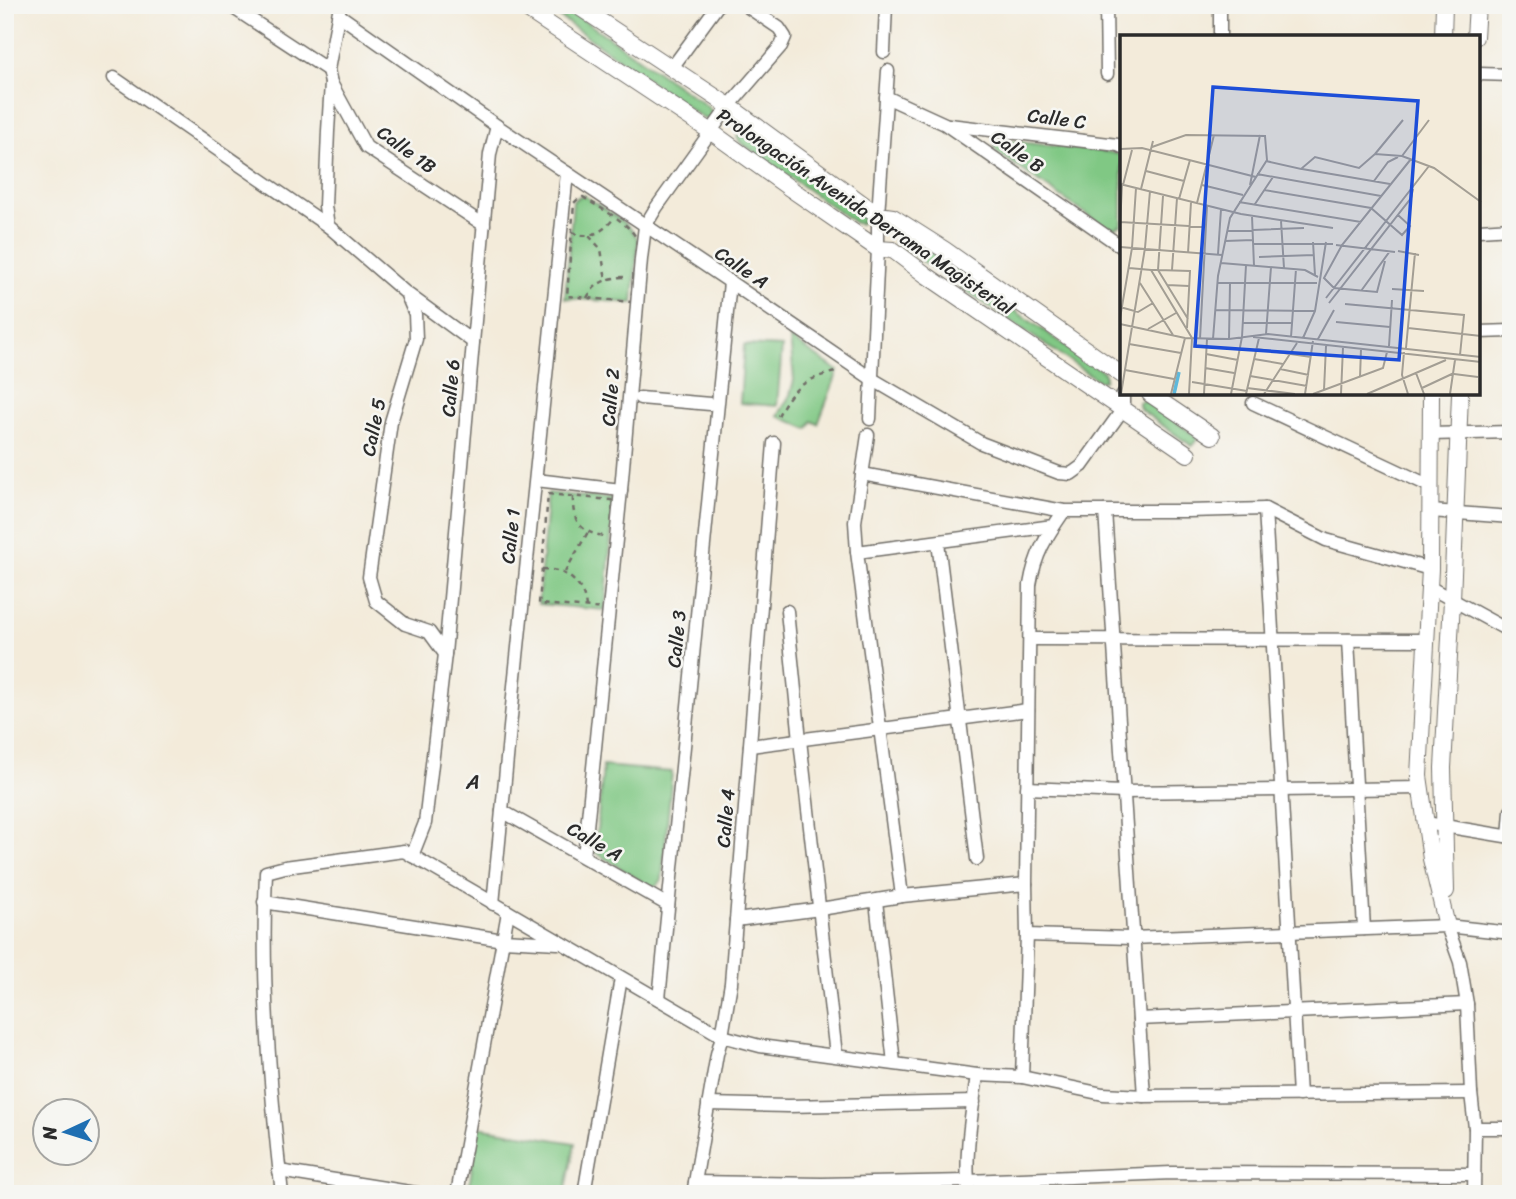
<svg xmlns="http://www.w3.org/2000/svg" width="1516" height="1199" font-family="Sriracha,sans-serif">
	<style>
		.green { fill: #80c884; stroke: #567a58; stroke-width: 2 }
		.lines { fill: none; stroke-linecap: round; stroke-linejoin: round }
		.minor-casing { stroke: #716e68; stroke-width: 15 }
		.tertiary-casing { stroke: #716e68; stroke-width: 18 }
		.path { stroke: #716e68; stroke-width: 2.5; stroke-dasharray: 5 5; stroke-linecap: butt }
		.minor { stroke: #fff; stroke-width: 12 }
		.tertiary { stroke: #fff; stroke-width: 16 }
		.labels { text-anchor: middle; stroke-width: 5; stroke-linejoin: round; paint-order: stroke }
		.street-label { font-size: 19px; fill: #2b2b2b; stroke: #f6f6f2 }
		.neighbourhood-label { font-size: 21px; letter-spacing: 2px; fill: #2b2b2b; stroke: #f6f6f2 }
		.inset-river { fill: none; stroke: #5eb8db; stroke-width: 3.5 }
		.inset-road { fill: none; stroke: #a39e94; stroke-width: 2 }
		.view { fill: #1d4ed8; fill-opacity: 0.15; stroke: #1d4ed8; stroke-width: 3.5 }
		.inset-edge { fill: none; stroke: #2b2b2b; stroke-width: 3.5 }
	</style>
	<rect width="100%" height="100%" fill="#f6f6f2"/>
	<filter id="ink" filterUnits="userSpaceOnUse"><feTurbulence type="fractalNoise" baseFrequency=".0143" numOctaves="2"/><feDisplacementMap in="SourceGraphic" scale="14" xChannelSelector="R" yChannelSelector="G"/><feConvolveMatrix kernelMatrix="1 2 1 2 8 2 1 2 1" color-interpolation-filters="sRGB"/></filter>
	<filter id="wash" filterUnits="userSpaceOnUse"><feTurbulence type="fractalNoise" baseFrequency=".00686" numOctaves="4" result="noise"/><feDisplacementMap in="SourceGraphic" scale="28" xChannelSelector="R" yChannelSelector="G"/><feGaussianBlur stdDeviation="1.57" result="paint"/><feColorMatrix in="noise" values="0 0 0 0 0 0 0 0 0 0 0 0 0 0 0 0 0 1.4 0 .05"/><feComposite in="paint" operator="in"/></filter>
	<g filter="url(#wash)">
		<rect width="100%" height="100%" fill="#f3ebda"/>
		<g class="green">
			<path d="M565 7 707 106 712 112 709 119H704L558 16Z"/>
			<path d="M742 133 861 212 865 218 860 224 855 223 740 142 737 136Z"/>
			<path d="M1001 140 1108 152 1122 155V225L1109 230 998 153 994 147 995 143Z"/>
			<path d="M583 195C600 207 630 221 638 240L633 303 565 298 573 201 578 197Z"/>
			<path d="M901 232 1104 372 1105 376 1104 381H1099L894 242 896 234Z"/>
			<path d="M790 338 838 371 818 424 812 421 808 429 778 416 790 395 794 380Z"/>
			<path d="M744 345 782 347 777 406 740 403Z"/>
			<path d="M1145 400 1148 401 1198 438 1192 446 1141 410 1139 406V402Z"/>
			<path d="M548 493 612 499 614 501 605 610 538 604Z"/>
			<path d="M603 766 672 772 662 879C660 884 656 887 649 886L595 852Z"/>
			<path d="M478 1127 575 1143 565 1194H468Z"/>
		</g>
	</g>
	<g filter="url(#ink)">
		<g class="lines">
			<defs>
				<g id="minor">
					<path d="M229 5 328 70"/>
					<path d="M340 5 328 70 331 83 328 131 325 206 328 226 406 293 415 314 416 339 391 422 369 577 376 601 405 624 429 632 445 654 425 823 412 856"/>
					<path d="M1106 5 1107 74"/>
					<path d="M339 15 497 126 730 282 872 379 981 443 1059 473 1071 474 1082 466 1123 409V394"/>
					<path d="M1220 37V5"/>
					<path d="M884 52 886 5"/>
					<path d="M671 69 718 5"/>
					<path d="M1479 74 1511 75"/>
					<path d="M114 78 328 226"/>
					<path d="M331 83 366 147 484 225"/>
					<path d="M886 97 945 124 1122 247"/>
					<path d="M949 125 1118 145 1122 147"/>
					<path d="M1479 230 1511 228"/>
					<path d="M409 295 473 342"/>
					<path d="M1479 332 1511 331"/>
					<path d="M640 398 710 404"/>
					<path d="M1253 403 1430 486"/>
					<path d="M870 419 878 249V215L888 71"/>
					<path d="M1431 434 1511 432"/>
					<path d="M868 435 855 522 857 552 902 896"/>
					<path d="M862 474 1064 511H1188L1265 509 1326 540 1430 569"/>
					<path d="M536 480 621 490"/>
					<path d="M1265 509 1299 1095"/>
					<path d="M1105 511 1144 1096"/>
					<path d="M1431 511 1511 517"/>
					<path d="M938 542 977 859"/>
					<path d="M857 552 1053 526"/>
					<path d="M1429 587 1511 632"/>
					<path d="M787 611 800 740 836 1055"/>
					<path d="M1030 639 1426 640"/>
					<path d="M1348 640 1364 929"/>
					<path d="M445 654 490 154 497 126"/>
					<path d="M750 746 1028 710"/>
					<path d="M1027 788 1123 792 1421 788"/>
					<path d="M502 811 668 905"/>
					<path d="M1426 823 1511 837"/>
					<path d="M1509 837 1511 811"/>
					<path d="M584 857 621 490 641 259 645 226 656 208 729 106 781 46 785 37 779 28 745 5"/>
					<path d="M876 901 894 1063"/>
					<path d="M264 902 503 940 558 943"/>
					<path d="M493 904 514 686 567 173"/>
					<path d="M736 920 820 909 902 896 1026 884"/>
					<path d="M1447 926 1460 962 1467 1004 1471 1093 1475 1128 1474 1194"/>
					<path d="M1027 935 1131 938 1447 926 1511 933"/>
					<path d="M659 999 730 282"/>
					<path d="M1139 1019 1467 1004"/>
					<path d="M1022 1077 1027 935 1026 884 1030 585C1035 554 1046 537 1064 511"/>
					<path d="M708 1104 788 1106 974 1102"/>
					<path d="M1475 1128H1511"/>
					<path d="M279 1171 422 1194"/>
					<path d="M695 1182 822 1184 967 1181 1172 1173 1474 1174"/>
					<path d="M282 1194C270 1087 261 980 266 872L285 867 404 851 722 1036 760 1046 977 1075 1022 1077 1103 1094 1144 1096 1471 1093"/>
					<path d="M457 1194 508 912"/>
					<path d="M584 1194 621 978"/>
					<path d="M693 1194 717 1054 722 1036 731 983 774 443"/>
					<path d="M969 1194C964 1155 972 1113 977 1075"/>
				</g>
				<g id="tertiary">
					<path d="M520 5 710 131 788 187 878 249 893 250 926 275 1188 454"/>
					<path d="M576 5 729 106 878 215 893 217 945 250 1122 375"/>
					<path d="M1443 37 1444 5"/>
					<path d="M1475 37 1477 5"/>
					<path d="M1150 394 1212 436"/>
					<path d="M1431 394 1430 569 1419 776 1431 859 1447 926"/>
					<path d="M1446 891 1443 768 1452 600 1460 394"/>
				</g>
			</defs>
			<use href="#minor" class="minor-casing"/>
			<use href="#tertiary" class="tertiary-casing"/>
			<g class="path">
				<path d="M583 197C599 208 630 222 637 240L631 302 567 296 574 203 578 199Z"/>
				<path d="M572 232C590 240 603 232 614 218"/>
				<path d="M589 236 601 249 606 280"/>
				<path d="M587 298C595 282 609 277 626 277"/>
				<path d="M778 416C791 388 807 378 836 372"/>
				<path d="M548 494 611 500 613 502 605 609 539 604Z"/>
				<path d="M573 497C572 521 580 532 603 536"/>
				<path d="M542 569C566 569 584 583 586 608"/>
				<path d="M565 572 588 532"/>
			</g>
			<use href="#minor" class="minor"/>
			<use href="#tertiary" class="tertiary"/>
		</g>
	</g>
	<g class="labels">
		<g class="street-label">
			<text transform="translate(1057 118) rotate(7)" y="7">Calle C</text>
			<text transform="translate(407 149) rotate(36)" y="7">Calle 1B</text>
			<text transform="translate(1018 151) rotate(35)" y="7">Calle B</text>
			<text transform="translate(866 211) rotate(34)" y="7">Prolongación Avenida Derrama Magisterial</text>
			<text transform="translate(742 267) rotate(34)" y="7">Calle A</text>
			<text transform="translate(450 388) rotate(-85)" y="7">Calle 6</text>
			<text transform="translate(610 397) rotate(-85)" y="7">Calle 2</text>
			<text transform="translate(373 427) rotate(-79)" y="7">Calle 5</text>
			<text transform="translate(510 536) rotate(-84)" y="7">Calle 1</text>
			<text transform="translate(676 639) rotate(-84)" y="7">Calle 3</text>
			<text transform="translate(725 818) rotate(-85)" y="7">Calle 4</text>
			<text transform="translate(595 841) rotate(30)" y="7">Calle A</text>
		</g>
		<g class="neighbourhood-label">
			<text x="474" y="789">A</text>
		</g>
	</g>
	<g transform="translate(1120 35)">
		<rect width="360" height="360" fill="#f3ebda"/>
		<path class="inset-river" d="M54 359 59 337"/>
		<path class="inset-road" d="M32 112 66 100 145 101 147 125 110 183 98 241 93 304M0 114 22 113 136 142M255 119 283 85M282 121 309 85M146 126 181 134 195 122 239 133 255 119 282 121 314 133 361 167M182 134 270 149M26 136 64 146M137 139 261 161M254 146 268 127 278 122M0 149 121 179 213 193M3 150 12 115M82 150 123 160M130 150 140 100M21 154 33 106M144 155 251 173 282 200 290 191 278 180M59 164 70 125M119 167 241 187M77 168 94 100M135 169 153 142M132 181 134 231M161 186 164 233M0 187 86 192M0 191 2 150M107 196 184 193M105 206 133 205M193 207 195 240M134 209H213M216 210 275 217M0 212 102 220M278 216 299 220M68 218 71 167M98 219 101 174M139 222 194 220M265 226 257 257 214 253 204 243 222 210 291 124M101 228 185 235 198 242M9 233 31 235 72 303 69 359M31 235H38L43 161M38 235 70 236 67 293M38 235 68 284M52 235 57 163M20 248 53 300M98 248H197M47 250 69 251M272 254 304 256M241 256 270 216M206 263 309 131M209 268 291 163 293 154M225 269 344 280 340 320M0 272 18 277 33 268M95 275 195 276M0 283 12 213 16 153M216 287 270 292M123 288H172M0 289 65 303 109 304 148 299 361 322M288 293 361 301M28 294 56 278M146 299 151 232M133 302 361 327M171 302 176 234M183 303 195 276 206 207M80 304 87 171M109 304 110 248M198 304 214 275M9 309 61 318M269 311 272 265M286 313 295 218M137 314 191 322M284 317 282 340 288 359M86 319 118 325M134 324 163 329M85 333 114 338M160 334 189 340M5 335 54 344M296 338 304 359M334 339 358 342M130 341 187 351M240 343 241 314M72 347 127 356M127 353 175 359M302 353 334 338M204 355 206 311M1 359 25 213 30 156M51 359 65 303M84 359 87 304M111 359 122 302 126 230M126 359 139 303M144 359 177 308M185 359 193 306M193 359 263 333 267 317M221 359 223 312M247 359 326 325M330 359 335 325"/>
		<path class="view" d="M93 52 298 66 279 325 75 311Z"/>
		<rect width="360" height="360" class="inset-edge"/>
	</g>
	<rect width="1516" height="1199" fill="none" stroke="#f6f6f2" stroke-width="28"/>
	<g transform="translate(66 1132) rotate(266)"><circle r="33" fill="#f6f6f2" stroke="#a5a5a2" stroke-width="2"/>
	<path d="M0-5L12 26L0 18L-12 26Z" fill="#1f6fb2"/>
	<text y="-10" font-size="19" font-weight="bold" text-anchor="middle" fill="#2b2b2b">N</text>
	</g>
</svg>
